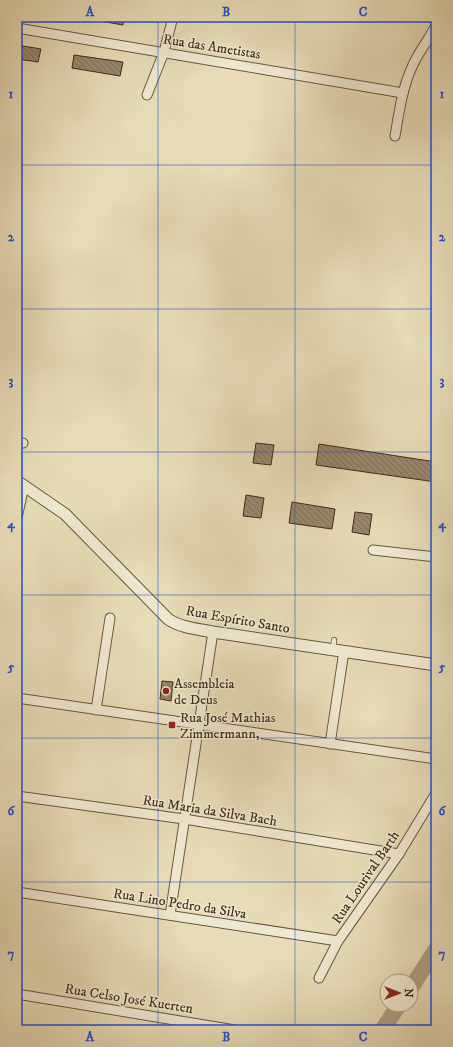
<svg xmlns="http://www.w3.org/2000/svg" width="453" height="1047" font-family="'IM FELL DW Pica',serif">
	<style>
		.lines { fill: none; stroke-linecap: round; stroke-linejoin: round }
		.river { stroke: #af9f82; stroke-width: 16 }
		.building { fill: url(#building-back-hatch); stroke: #422a1a }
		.service-casing { stroke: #6b5641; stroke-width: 6 }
		.minor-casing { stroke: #6b5641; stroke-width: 11 }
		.tertiary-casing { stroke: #6b5641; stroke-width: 13 }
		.service { stroke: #efe8d0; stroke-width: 4.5 }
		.minor { stroke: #efe8d0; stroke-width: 9 }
		.tertiary { stroke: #efe8d0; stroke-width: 11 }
		.grid { fill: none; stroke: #1d4ed8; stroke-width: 1; stroke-opacity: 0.55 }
		.poi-dot { fill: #8f2418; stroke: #efe8d0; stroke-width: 1.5 }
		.labels { text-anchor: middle; stroke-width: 3; stroke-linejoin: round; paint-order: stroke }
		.street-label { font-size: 14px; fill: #422a1a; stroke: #efe8d0 }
		.poi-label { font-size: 14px; fill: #422a1a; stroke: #efe8d0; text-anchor: start }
		.neatline { fill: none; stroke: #1d4ed8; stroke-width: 1.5 }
		.grid-label { font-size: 13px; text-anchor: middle; font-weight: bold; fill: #1d4ed8 }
	</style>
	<defs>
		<pattern id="building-back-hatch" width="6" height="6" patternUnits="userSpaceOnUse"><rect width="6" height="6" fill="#98876c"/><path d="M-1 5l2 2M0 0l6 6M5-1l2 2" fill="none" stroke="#7e6f58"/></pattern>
	</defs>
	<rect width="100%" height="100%" fill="#e7dcb7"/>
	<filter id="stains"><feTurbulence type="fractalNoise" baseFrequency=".005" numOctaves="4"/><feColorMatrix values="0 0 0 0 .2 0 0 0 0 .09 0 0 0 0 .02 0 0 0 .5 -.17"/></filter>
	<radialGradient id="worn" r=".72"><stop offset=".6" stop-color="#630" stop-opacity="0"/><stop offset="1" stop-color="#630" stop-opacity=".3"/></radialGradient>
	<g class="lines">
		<g class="river">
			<path d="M411 988 436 949"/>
			<path d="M382 1030 399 1005"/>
		</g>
	</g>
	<g class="building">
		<path d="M101 17H124L123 25 100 21Z"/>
		<path d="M17 45 41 49 38 62 17 59Z"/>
		<path d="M74 55 123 62 120 76 72 68Z"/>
		<path d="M256 443 274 445 271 465 253 463Z"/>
		<path d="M319 444 436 462V482L316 465Z"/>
		<path d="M246 495 264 498 261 518 243 516Z"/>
		<path d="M292 502 335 509 332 529 289 523Z"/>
		<path d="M355 512 372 514 369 535 352 532Z"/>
		<path d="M162 681 173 682 171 701 160 699Z"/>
	</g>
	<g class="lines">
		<defs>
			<path id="service" d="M333 650 334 640"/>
			<g id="minor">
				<path d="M17 28 403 93"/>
				<path d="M147 95 164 52 173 17"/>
				<path d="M395 136C399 113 402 89 412 67 418 52 429 40 436 25"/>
				<path d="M17 443H23"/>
				<path d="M17 518 24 486"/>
				<path d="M373 550 436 557"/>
				<path d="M17 698 436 759"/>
				<path d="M96 710 110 618"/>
				<path d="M330 744 344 651"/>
				<path d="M17 796 184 819 399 854"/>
				<path d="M17 892 338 941"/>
				<path d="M170 915 213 632"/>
				<path d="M319 978 338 941 399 854 436 793"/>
				<path d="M17 994 235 1030"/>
			</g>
			<path id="tertiary" d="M17 481 65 514 168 619C181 628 198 629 213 632L436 665"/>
		</defs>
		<use href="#service" class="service-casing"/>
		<use href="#minor" class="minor-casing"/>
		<use href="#tertiary" class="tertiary-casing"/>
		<use href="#service" class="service"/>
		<use href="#minor" class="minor"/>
		<use href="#tertiary" class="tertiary"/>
	</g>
	<path class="grid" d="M158 17V1030M295 17V1030M17 165H436M17 309H436M17 452H436M17 595H436M17 738H436M17 882H436"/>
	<g class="poi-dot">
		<circle cx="166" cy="691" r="4"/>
		<rect x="168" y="721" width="8" height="8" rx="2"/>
	</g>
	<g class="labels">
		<g class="street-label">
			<text transform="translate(212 46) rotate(9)" y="5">Rua das Ametistas</text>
			<text transform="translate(238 619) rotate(10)" y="5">Rua Espírito Santo</text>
			<text transform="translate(210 810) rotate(9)" y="5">Rua Maria da Silva Bach</text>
			<text transform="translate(365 877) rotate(-56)" y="5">Rua Lourival Barth</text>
			<text transform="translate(180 903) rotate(9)" y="5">Rua Lino Pedro da Silva</text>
			<text transform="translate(129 998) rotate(9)" y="5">Rua Celso José Kuerten</text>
		</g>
		<g class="poi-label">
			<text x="174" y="688">Assembleia<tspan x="174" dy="16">de Deus</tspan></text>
			<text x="180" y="722">Rua José Mathias<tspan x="180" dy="16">Zimmermann,</tspan></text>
		</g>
	</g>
	<rect width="453" height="1047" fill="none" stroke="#e7dcb7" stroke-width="44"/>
	<g transform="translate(399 993) rotate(90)"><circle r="19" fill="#efe8d0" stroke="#aa9c87"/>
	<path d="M0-3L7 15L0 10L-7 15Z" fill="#8f2418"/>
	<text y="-6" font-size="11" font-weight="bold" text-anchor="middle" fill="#422a1a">N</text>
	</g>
	<rect x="22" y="22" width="409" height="1003" class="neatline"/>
	<g class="grid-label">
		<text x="90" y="16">A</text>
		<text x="226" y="16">B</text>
		<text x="363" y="16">C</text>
		<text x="11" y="98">1</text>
		<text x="442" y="98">1</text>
		<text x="11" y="241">2</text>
		<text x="442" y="241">2</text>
		<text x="11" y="385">3</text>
		<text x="442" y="385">3</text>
		<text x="11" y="528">4</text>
		<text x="442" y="528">4</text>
		<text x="11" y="671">5</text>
		<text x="442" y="671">5</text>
		<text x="11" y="815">6</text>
		<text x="442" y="815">6</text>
		<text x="11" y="958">7</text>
		<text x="442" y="958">7</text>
		<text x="90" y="1041">A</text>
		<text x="226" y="1041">B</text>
		<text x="363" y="1041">C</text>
	</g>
	<rect width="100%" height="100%" filter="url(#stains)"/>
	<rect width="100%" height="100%" fill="url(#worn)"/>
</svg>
